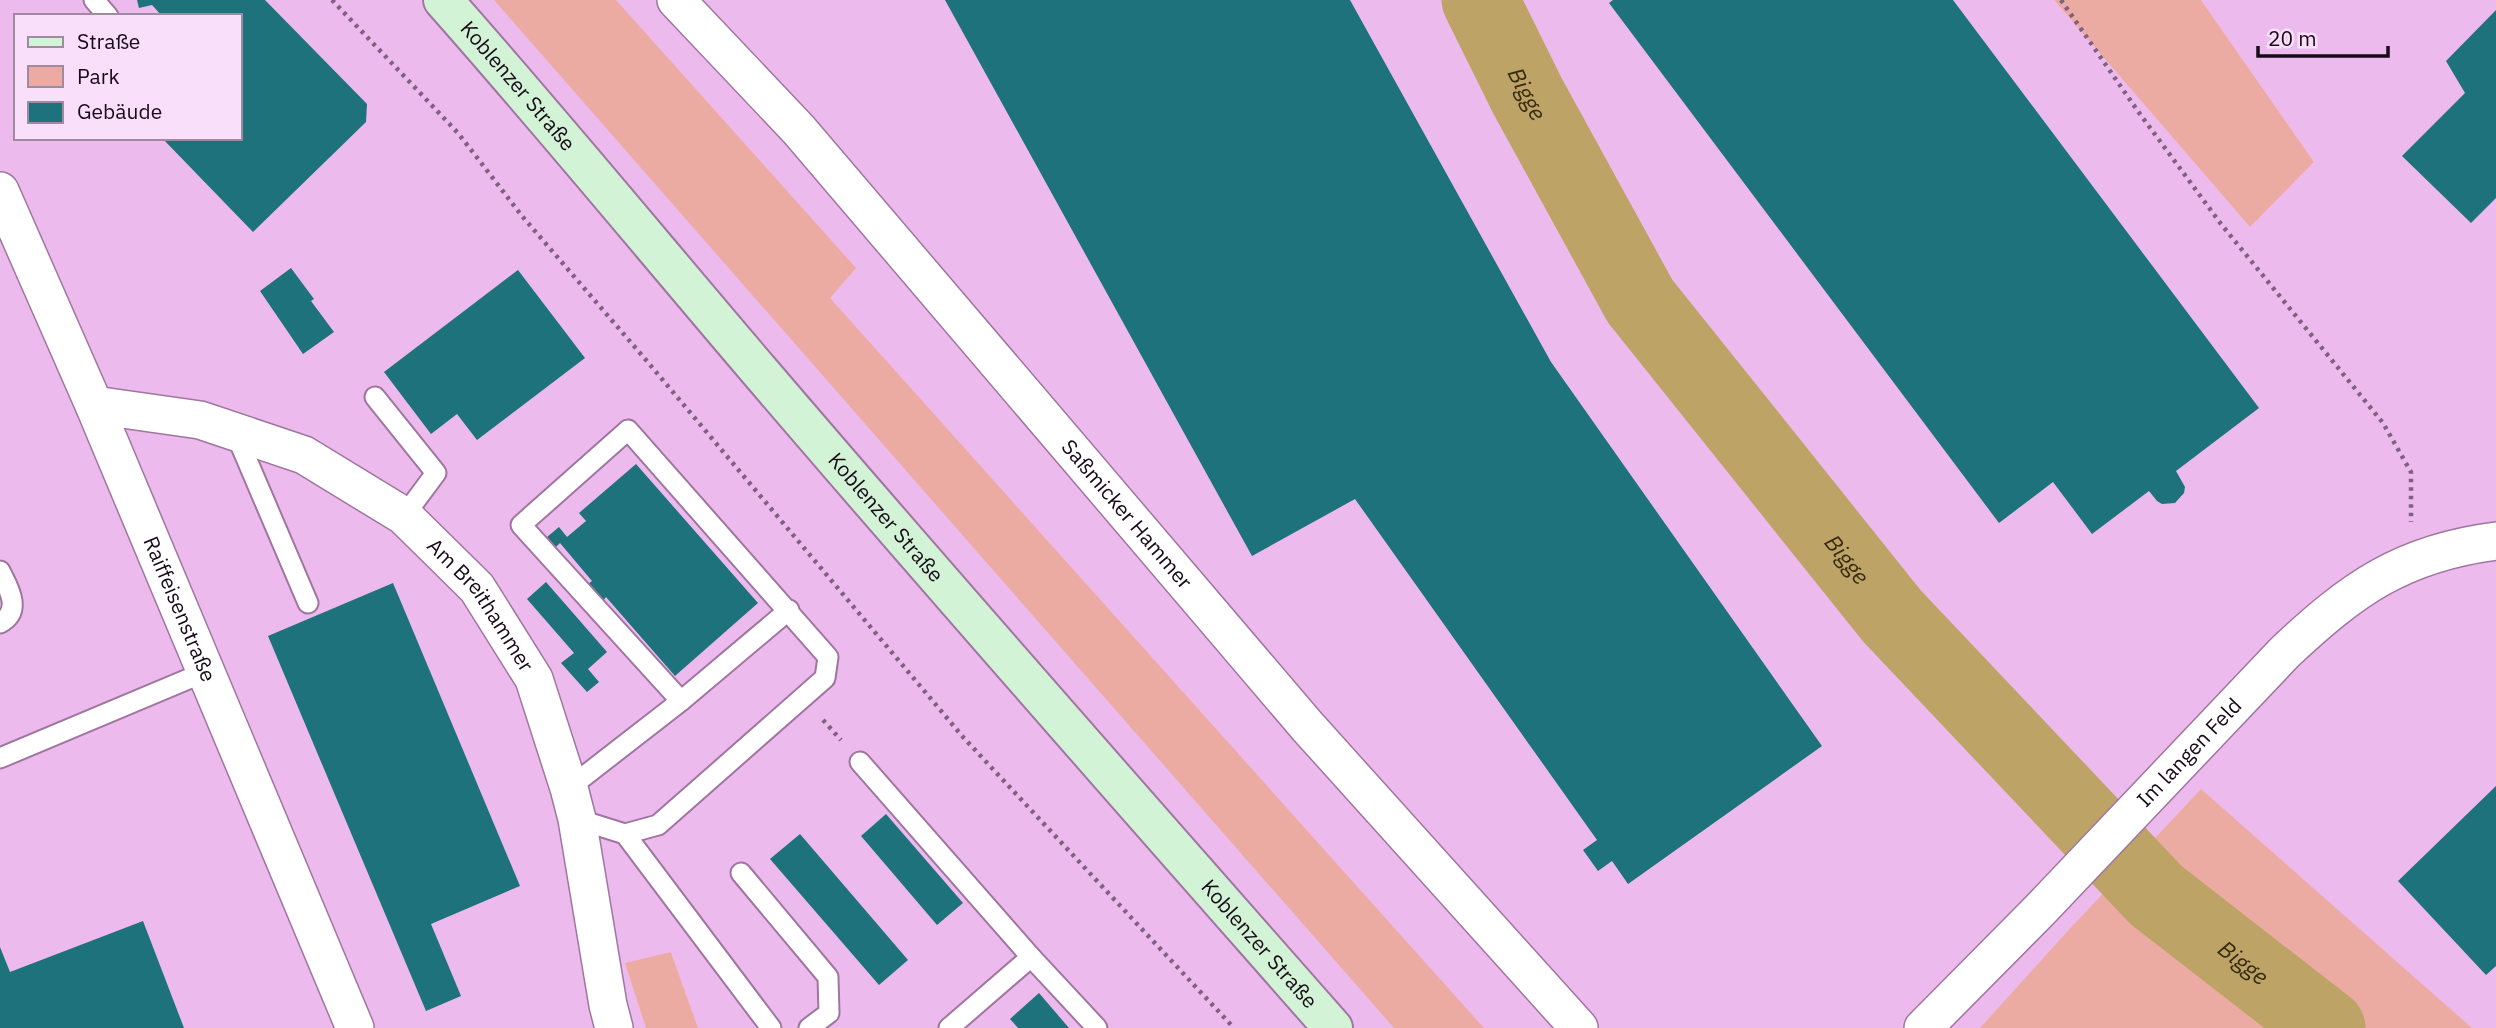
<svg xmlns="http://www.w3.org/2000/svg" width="2496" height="1028" font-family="'IBM Plex Sans',sans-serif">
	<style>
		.built { fill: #edbaed; fill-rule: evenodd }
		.green { fill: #ebaba3 }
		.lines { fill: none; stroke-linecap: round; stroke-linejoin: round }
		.river { stroke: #bea366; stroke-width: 77 }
		.building { fill: #1d727b }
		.service-casing { stroke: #9f76a0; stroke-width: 23 }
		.minor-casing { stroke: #9f76a0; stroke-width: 40 }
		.secondary-casing { stroke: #9f76a0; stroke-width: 42 }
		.path { stroke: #7e617e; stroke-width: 4.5; stroke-dasharray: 3.5 5; stroke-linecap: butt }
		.service { stroke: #fff; stroke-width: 19 }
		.minor { stroke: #fff; stroke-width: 37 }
		.secondary { stroke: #d2f3d6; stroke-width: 38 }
		.labels { text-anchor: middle; stroke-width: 7; stroke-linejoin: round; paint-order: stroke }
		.street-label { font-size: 21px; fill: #190a19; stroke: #fadffa }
		.water-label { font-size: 23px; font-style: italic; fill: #382c10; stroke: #fadffa }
	</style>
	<rect width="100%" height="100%" fill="#f8caf8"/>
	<path class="built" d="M0 0H2054L2250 227 2314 162 2201 0H2496V1028H698L671 952 626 963 646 1028H0ZM16 16H240V138H16Z"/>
	<g class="green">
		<path d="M494 0H616L856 268 830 298 1484 1028H1394Z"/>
		<path d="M2054 0H2201L2314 162 2250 227Z"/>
		<path d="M2201 789 2472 1028H1980L2064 935Z"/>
		<path d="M671 952 698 1028H646L625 963Z"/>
	</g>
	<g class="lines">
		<path class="river" id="s1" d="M1480 0 1527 95 1640 301 1892 616 2156 895 2327 1028"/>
	</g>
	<g class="building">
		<path d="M137 0H265L367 104 366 122 253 232 162 138H240V16H162L152 5 139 8Z"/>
		<path d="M945 0H1350L1551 362 1822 746 1628 884 1612 861 1598 871 1583 850 1597 840 1355 499 1252 556Z"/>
		<path d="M1613 0H1953L2259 408 2176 471 2185 487 2184 493 2175 503 2162 504 2157 501 2149 491 2092 534 2053 482 1999 523 1609 3Z"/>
		<path d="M2496 10V198L2471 223 2402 156 2465 93 2446 61Z"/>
		<path d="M291 268 314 299 311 301 334 332 303 354 260 291Z"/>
		<path d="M518 270 585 358 477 440 457 414 431 434 384 372Z"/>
		<path d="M636 464 758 603 675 676 606 597 603 601 588 584 592 581 560 543 556 547 547 537 559 527 567 537 586 521 579 513Z"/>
		<path d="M546 582 607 652 588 669 599 682 587 692 561 663 574 653 527 599Z"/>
		<path d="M393 583 520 886 431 924 461 996 426 1011 268 636Z"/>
		<path d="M2496 786V966L2486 975 2398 881Z"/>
		<path d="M886 814 963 903 937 925 861 836Z"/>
		<path d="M800 834 908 960 879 985 770 859Z"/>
		<path d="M143 921 184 1028H0V947L10 972Z"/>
		<path d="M1039 993 1069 1028H1018L1010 1019Z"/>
	</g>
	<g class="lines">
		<defs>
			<g id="service">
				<path d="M94 0 108 16"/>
				<path d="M375 397 436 473 404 516"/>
				<path d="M235 432 308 603"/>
				<path d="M0 571C8 587 23 611 0 623"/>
				<path d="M0 758 205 672"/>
				<path d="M860 762 1031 957 949 1028"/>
				<path d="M569 788 681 701 789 610"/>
				<path d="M577 819 625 834 771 1028"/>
				<path d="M625 834 658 825 825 678 828 657 628 430 521 525 681 701"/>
				<path d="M741 873 828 977 829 1013 809 1028"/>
				<path d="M1031 957 1097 1028"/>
			</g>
			<g id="minor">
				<path id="s2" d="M676 0 799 130 1307 726 1579 1028"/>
				<path id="s3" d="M0 191 94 405 355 1028"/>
				<path id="s4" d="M94 405 200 420 304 455 404 516 477 588 534 679 569 788 577 819 608 1005 614 1028"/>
				<path id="s5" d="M1923 1028 2040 910 2285 652C2352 589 2402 553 2496 541"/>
			</g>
			<g id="secondary">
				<path id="s6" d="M443 0C552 123 656 250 762 374 950 594 1142 811 1333 1028"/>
			</g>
		</defs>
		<use href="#service" class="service-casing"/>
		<use href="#minor" class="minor-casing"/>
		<use href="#secondary" class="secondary-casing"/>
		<g class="path">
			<path d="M332 0 458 133 522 216 646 360 963 737 1234 1028"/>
			<path d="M2061 0 2137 110 2221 224 2383 423 2411 472V522"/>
			<path d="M823 720 841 740"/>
		</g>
		<use href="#service" class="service"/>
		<use href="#minor" class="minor"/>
		<use href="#secondary" class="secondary"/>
	</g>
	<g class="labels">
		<g class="street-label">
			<text dy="7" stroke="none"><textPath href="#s6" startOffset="114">Koblenzer Straße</textPath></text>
			<text dy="7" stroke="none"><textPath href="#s2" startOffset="684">Saßmicker Hammer</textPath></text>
			<text dy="7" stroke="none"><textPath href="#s6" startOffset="681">Koblenzer Straße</textPath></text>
			<text dy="7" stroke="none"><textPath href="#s4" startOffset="452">Am Breithammer</textPath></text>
			<text dy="7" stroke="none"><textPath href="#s3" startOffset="455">Raiffeisenstraße</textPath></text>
			<text dy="7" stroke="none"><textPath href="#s5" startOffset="383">Im langen Feld</textPath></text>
			<text dy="7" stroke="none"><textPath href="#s6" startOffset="1248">Koblenzer Straße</textPath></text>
		</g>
		<g class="water-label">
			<text dy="8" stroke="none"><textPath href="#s1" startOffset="105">Bigge</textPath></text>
			<text dy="8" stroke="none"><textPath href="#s1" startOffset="672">Bigge</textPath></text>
			<text dy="8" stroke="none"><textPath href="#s1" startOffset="1239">Bigge</textPath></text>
		</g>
	</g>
	<rect x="14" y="14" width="228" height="126" fill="#fadffa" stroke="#a08aa0" stroke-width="2"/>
	<rect x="28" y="37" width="35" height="10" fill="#d2f3d6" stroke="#a08aa0" stroke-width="2"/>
	<text x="77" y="49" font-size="21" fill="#190a19">Straße</text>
	<rect x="28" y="66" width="35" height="21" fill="#ebaba3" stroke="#a08aa0" stroke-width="2"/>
	<text x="77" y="84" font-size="21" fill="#190a19">Park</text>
	<rect x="28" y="102" width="35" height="21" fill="#1d727b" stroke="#a08aa0" stroke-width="2"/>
	<text x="77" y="119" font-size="21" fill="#190a19">Gebäude</text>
	<path d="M2258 46v10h130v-10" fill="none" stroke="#190a19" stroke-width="3.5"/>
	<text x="2268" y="46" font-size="21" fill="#190a19" stroke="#fadffa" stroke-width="5" paint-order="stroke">20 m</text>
</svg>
